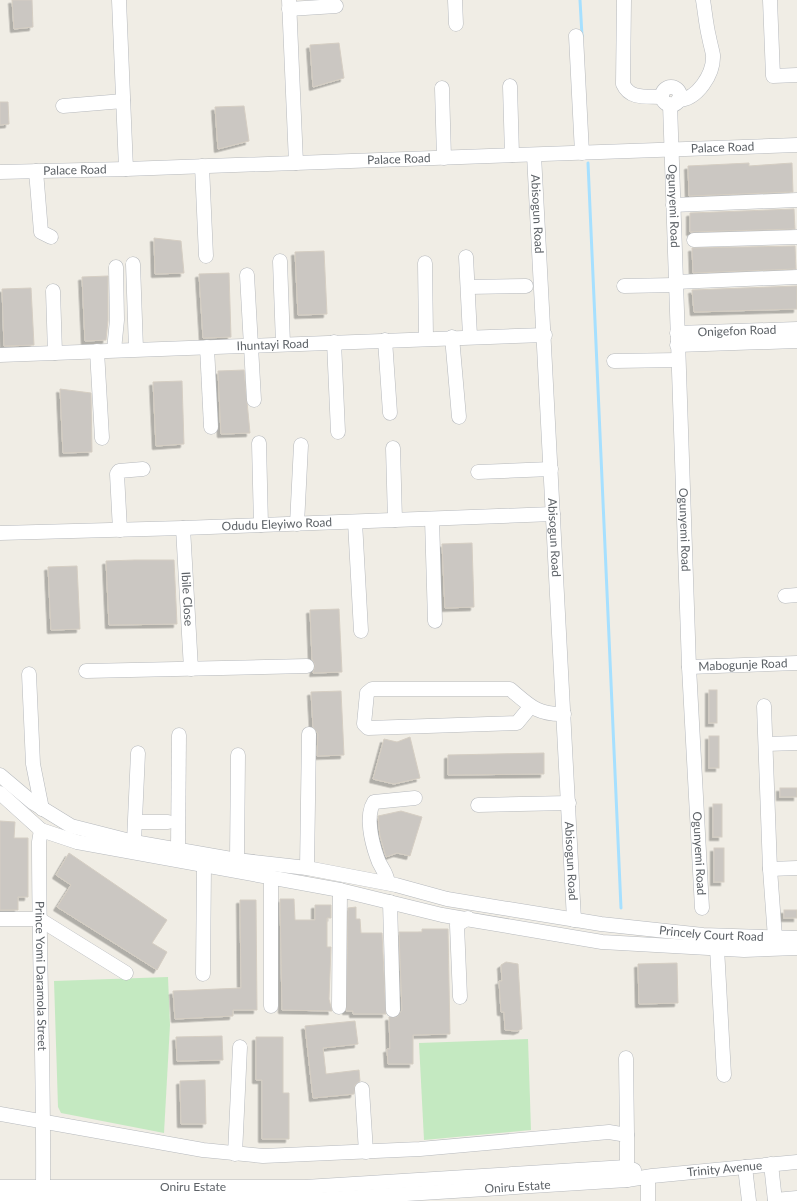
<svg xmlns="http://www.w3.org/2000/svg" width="797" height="1201" font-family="Lato,sans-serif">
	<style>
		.green { fill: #c4e9c1 }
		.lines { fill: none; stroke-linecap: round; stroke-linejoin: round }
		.stream { stroke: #a6e0ff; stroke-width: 3 }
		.building { fill: #cbc7c2; stroke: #d5cec3; filter: url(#shadow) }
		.minor-casing { stroke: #b6b9bd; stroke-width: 15 }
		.minor { stroke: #fff; stroke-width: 14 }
		.labels { text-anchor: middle; stroke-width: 4; stroke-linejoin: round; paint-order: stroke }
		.street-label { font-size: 12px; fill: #5d6267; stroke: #fff }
	</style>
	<defs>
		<filter id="shadow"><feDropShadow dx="-3.5" dy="3.5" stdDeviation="0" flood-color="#0004"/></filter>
	</defs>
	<rect width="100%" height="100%" fill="#f0ede5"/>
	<g class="green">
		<path d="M168 977 170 1025 164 1133 61 1113 58 1107 54 981Z"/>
		<path d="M528 1039 531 1130 424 1140 419 1043Z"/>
	</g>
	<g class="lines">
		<g class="stream">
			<path d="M580 0 582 36"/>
			<path d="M588 163 621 908"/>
		</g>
	</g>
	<g class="building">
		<path d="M12 0H32L33 27 14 29Z"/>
		<path d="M339 43 344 78 313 87 310 45Z"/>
		<path d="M0 102H8L9 124 0 125Z"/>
		<path d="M244 106 249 141 218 149 215 107Z"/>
		<path d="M749 163V166L792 163 793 192 689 196 688 166Z"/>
		<path d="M794 209 795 229 690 232V213Z"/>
		<path d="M154 238 181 241 184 273 155 274Z"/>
		<path d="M795 246 796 269 693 273 692 248Z"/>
		<path d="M324 251 327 314 298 315 295 252Z"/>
		<path d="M229 273 231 337 203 338 199 274Z"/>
		<path d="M108 276V320L106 340 85 341 82 277Z"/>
		<path d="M797 286V309L694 312 692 290Z"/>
		<path d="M31 288 34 345 4 346 2 289Z"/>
		<path d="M244 370 250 433 221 434 218 371Z"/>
		<path d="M182 381 184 444 156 446 153 382Z"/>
		<path d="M60 389 91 393 92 452 63 453Z"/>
		<path d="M472 543 474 607 445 608 442 544Z"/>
		<path d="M135 560H174L177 624 109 625 106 561Z"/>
		<path d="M77 566 80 629 51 630 48 567Z"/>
		<path d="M339 609 342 672 313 673 315 665 312 659 310 610Z"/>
		<rect x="709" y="690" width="8" height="33"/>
		<path d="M341 691 344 755 317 756 318 734 313 727 311 692Z"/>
		<rect x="709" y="736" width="10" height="32"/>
		<path d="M410 737 420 778 394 784 373 779 384 739 397 742Z"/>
		<path d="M544 753V774L448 775V755Z"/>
		<rect x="780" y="788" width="17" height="9"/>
		<rect x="713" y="804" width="9" height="33"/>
		<path d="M401 811 422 817 410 856 397 853 386 857 380 836 378 816Z"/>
		<path d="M0 821 15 822 14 838H28V897H18V910H0Z"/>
		<rect x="714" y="848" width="10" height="34"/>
		<path d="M69 853 167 920 152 943 167 952 157 970 57 907 71 885 56 875Z"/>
		<path d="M280 899H294L295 920H315V905H331V918H327V947H331L329 999 332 1011 282 1010Z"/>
		<path d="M240 900H256L257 1010H233V1016L175 1019 173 991 241 988Z"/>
		<path d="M356 907V919H360L361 933H382L386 1014H353V1011H346L348 908Z"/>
		<rect x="784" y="910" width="13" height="8"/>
		<path d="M422 929H448L450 1034 413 1035V1064H388L387 1049H390L389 1017H397L402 1010 399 932H422Z"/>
		<path d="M506 962 518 964 522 1029 517 1031 505 1030 504 1012H501L499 981H502L501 965Z"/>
		<path d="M677 963 678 1003 639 1004 638 964Z"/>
		<path d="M355 1021 358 1044 323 1048 326 1074 359 1070 360 1081 355 1085 354 1094 313 1098 305 1026Z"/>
		<path d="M222 1036 223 1060 177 1061 176 1037Z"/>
		<path d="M256 1037H283V1093H289V1139H262V1080H256Z"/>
		<path d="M205 1080 206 1124H181L180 1081Z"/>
	</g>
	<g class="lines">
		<defs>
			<g id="minor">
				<path d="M119 0 126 169"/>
				<path d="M289 0 296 163"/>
				<path d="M455 0 456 24"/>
				<path d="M624 0 623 84C630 100 647 96 662 97"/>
				<path d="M770 0 773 76 797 75"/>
				<path d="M289 9 336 6"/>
				<path d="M576 36 582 153"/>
				<path d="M510 86 512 155"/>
				<circle cx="671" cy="96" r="9"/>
				<path d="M442 88 444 158"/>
				<path d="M678 100C697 100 714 74 713 55 712 49 710 43 709 37 706 25 705 12 703 0"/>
				<path id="s1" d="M670 104 689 667 702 908"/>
				<path d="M63 106 123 101"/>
				<path id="s2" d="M534 155 574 920"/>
				<path d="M202 166 206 256"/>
				<path d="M36 171 41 232 51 237"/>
				<path id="s3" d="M0 172 126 169 797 145"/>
				<path d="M673 205 797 200"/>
				<path d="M694 240 797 237"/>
				<path d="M466 257 470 336"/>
				<path d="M280 261 283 344"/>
				<path d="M425 263 426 338"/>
				<path d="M133 264 136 349"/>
				<path d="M247 275 254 400"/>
				<path d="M675 282 797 277"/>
				<path d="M624 286 675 285"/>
				<path d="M468 287 526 286"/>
				<path d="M53 291 55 353"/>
				<path id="s4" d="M677 333 797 329"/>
				<path d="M452 337 459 417"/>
				<path d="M385 340 390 413"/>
				<path d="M334 342 338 432"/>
				<path d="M677 345 797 341"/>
				<path d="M207 347 211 427"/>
				<path d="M114 350 117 320 116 267"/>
				<path d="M97 351 102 438"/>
				<path id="s5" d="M0 355 545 335"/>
				<path d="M614 361 678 360"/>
				<path d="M259 443 261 525"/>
				<path d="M393 448 395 520"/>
				<path d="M478 472 551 469"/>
				<path d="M432 519 435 621"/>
				<path d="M355 522 361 631"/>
				<path d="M297 524 301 445"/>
				<path id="s6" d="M183 528 191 669"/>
				<path d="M120 530 117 474 119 471 143 469"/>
				<path id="s7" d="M0 533 183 528 553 514"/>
				<path d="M785 596 797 595"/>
				<path id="s8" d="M689 667 797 663"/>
				<path d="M86 671 307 666"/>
				<path d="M29 674 33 764 42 809"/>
				<path d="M531 706 517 723 368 728 364 724 367 693 372 689H510C529 705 537 715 564 714"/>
				<path d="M764 706 770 869 775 938"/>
				<path d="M766 744 797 743"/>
				<path id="s9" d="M0 775 32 802 71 826 134 842 237 860 307 868 396 885 447 899 601 924 703 935 797 938"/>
				<path d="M0 793 41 830 77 842 340 890 442 915 602 942 744 950 797 948"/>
				<path d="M478 805 569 803"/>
				<path d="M136 822H168"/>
				<path id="s10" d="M41 830 39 842C39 957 44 1072 43 1187"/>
				<path d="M134 842 138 753"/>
				<path d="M178 849 179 735"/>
				<path d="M237 860 238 755"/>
				<path d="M307 868 309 734"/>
				<path d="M770 869 797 868"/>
				<path d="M271 877V1006"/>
				<path d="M388 883C386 870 380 868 377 857 372 843 365 816 374 802L415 798"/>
				<path d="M390 902 393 1010"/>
				<path d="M0 919H39L126 973"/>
				<path d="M717 948 724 1075"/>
				<path d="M203 974 204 865"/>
				<path d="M460 997 457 925 468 918"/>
				<path d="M339 1007 340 890"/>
				<path d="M626 1058 627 1135"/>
				<path d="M362 1089 366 1152"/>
				<path d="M0 1114 203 1150 263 1156 420 1149 609 1132 627 1135V1180"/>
				<path d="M235 1154 240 1047"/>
				<path d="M771 1164 775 1201"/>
				<path d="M745 1167 749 1201"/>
				<path d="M648 1177V1201"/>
				<path id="s11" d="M0 1187H305L626 1167 634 1170"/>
				<path id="s12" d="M0 1198 312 1200 627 1180 652 1176 797 1162"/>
				<path d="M775 1200 797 1198"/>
			</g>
		</defs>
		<use href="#minor" class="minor-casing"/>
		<use href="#minor" class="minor"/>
	</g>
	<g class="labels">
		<g class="street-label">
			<text dy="4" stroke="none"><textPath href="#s3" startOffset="723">Palace Road</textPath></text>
			<text dy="4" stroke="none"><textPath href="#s3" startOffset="399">Palace Road</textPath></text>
			<text dy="4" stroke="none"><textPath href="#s3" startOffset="75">Palace Road</textPath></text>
			<text dy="4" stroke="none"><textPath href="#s1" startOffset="102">Ogunyemi Road</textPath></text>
			<text dy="4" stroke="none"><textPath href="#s2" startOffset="59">Abisogun Road</textPath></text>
			<text dy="4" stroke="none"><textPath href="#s4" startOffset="60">Onigefon Road</textPath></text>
			<text dy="4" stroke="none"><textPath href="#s5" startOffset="273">Ihuntayi Road</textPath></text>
			<text dy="4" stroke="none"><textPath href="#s7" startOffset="277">Odudu Eleyiwo Road</textPath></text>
			<text dy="4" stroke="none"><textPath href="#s1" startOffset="426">Ogunyemi Road</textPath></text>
			<text dy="4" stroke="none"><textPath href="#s2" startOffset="383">Abisogun Road</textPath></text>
			<text dy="4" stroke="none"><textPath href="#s6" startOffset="71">Ibile Close</textPath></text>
			<text dy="4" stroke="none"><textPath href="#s8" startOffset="54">Mabogunje Road</textPath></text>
			<text dy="4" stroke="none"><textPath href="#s1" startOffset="750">Ogunyemi Road</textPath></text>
			<text dy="4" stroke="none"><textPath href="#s2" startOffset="707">Abisogun Road</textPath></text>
			<text dy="4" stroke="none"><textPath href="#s9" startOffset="738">Princely Court Road</textPath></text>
			<text dy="4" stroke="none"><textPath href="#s10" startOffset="146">Prince Yomi Daramola Street</textPath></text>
			<text dy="4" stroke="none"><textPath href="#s12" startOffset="726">Trinity Avenue</textPath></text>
			<text dy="4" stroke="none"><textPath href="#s11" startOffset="193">Oniru Estate</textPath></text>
			<text dy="4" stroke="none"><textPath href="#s12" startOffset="518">Oniru Estate</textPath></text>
		</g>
	</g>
</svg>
